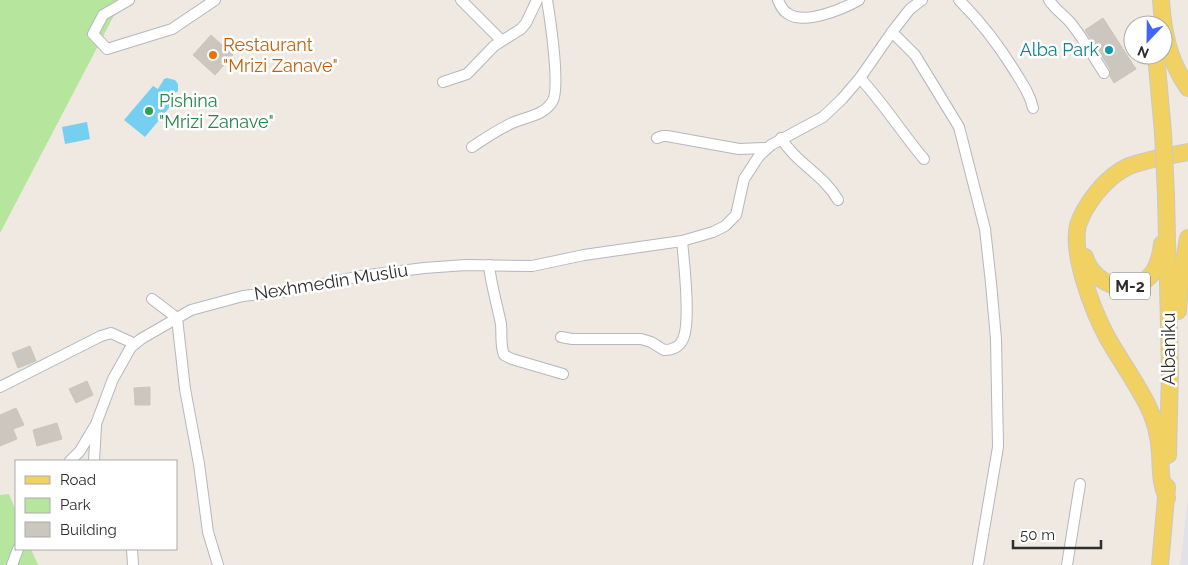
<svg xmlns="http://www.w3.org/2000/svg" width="1188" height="565" font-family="Raleway,sans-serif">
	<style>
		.industrial { fill: #e3e1e8 }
		.green { fill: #b6e59e }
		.water { fill: #75cff0 }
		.building { fill: #cbc7bf; stroke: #cbc5ba }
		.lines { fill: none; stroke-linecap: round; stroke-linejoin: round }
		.street-casing { stroke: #b4b7c1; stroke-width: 12 }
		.primary-casing { stroke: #c9c9c9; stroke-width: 18 }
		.street { stroke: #fff; stroke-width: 10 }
		.primary { stroke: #f2d163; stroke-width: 16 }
		.primary-bridge-casing { stroke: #c9c9c9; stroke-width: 18; stroke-linecap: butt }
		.primary-bridge { stroke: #f2d163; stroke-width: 16 }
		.culture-dot { fill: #0f9aa8; stroke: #fff; stroke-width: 2 }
		.food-dot { fill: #e8710a; stroke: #fff; stroke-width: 2 }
		.leisure-dot { fill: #2e9e5b; stroke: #fff; stroke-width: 2 }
		.labels { text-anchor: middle; stroke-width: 5; stroke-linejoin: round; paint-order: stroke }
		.shield { fill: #fff; stroke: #6d6d6d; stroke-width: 1 }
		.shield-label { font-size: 16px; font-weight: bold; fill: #2e2e2e }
		.food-label { font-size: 18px; fill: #c56008; stroke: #fff; text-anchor: start }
		.culture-label { font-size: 18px; fill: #0d838f; stroke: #fff; text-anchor: end }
		.leisure-label { font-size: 18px; fill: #27864d; stroke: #fff; text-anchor: start }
		.street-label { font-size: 18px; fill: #2e2e2e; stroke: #fff }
	</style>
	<rect width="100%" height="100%" fill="#efe9e1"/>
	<path class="industrial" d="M1188 499V565H1180Z"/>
	<g class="green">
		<path d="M0 0H122L0 233Z"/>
		<path d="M9 494 16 511V549H31L38 565H0V495Z"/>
	</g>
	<g class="water">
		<path d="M167 78 175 80 178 84V91L169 98 174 102 145 137 124 120 153 86 158 89 164 79Z"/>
		<path d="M87 122 90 139 65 144 62 127Z"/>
	</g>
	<g class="building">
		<path d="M1103 18 1136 69 1114 83 1110 76V69L1085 30Z"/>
		<path d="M211 35 233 55 215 75 193 55Z"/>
		<path d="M30 346 36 361 18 368 12 353Z"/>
		<path d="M87 381 93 395 76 403 69 389Z"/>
		<path d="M150 387V405H135L134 388Z"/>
		<path d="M16 408 24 425 13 429 17 439 0 446V415Z"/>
		<path d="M57 423 62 439 37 446 33 430Z"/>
	</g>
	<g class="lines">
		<defs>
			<g id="street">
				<path d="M129 0 103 15 93 34 107 49 172 29 215 0"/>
				<path d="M461 0 501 40"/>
				<path d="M778 0C780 5 782 10 787 13 803 26 843 9 859 0"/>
				<path d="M959 0C981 22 998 44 1014 70 1022 83 1030 94 1033 108"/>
				<path d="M1049 0C1055 10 1066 16 1073 26 1085 41 1094 58 1104 73"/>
				<path d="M892 32 915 55 959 127 985 229 991 283 996 339 998 447 978 565"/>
				<path d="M860 78C884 104 902 133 924 159"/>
				<path d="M443 82 467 74 494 46 521 29 526 23 537 0"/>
				<path d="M657 138 663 136H667L739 149 767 148"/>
				<path d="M781 138C796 163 824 175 838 200"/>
				<path d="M472 147C484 139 496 131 508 125 522 117 543 117 552 102 561 90 550 18 547 0"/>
				<path d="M489 265C491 285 497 304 501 324 502 334 500 345 504 355L512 359 563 374"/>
				<path d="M152 299 177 318 185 389 199 464 208 532 218 565"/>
				<path d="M561 337 572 339H641L651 342 664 350C672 350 680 347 683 339 691 322 684 262 682 241"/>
				<path d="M0 387 101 336 111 333 135 344"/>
				<path d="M70 461 80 451 96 424 113 379 131 347 141 339 191 310 243 296 289 291 361 276 424 268 466 265 532 266 584 255 682 241 713 232 725 226 736 215 744 179 759 156 771 145 823 117 842 99 860 78 892 32 910 9 922 0"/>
				<path d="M94 461 96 425"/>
				<path d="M132 549 133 565"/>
				<path d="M12 565 18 549"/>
				<path d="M1067 565 1080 484"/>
			</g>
			<g id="primary">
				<path d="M1161 0C1163 32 1169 61 1188 88"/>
				<path d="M1156 55 1163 133"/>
				<path d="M1166 195 1170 371 1168 455"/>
				<path d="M1085 257C1094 287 1135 299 1154 271 1159 263 1161 253 1162 244"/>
				<path d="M1178 311 1180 285 1188 238"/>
				<path d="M1167 498C1160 483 1161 469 1160 453 1159 438 1155 420 1148 406 1136 382 1120 360 1107 337 1093 311 1071 254 1078 225 1082 213 1089 202 1097 192 1106 181 1116 172 1129 166 1148 159 1168 156 1188 152"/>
				<path d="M1160 565 1167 487"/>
			</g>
		</defs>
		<use href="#street" class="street-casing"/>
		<use href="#primary" class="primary-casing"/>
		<use href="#street" class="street"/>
		<use href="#primary" class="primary"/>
		<defs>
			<path id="primary-bridge" d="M1163 133 1166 195"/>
		</defs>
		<use href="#primary-bridge" class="primary-bridge-casing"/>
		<use href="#primary-bridge" class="primary-bridge"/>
	</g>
	<circle class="culture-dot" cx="1109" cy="50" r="5"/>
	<circle class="food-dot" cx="213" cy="55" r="5"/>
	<circle class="leisure-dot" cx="149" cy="111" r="5"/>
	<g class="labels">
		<rect class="shield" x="1110" y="272.5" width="40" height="27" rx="4"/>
		<g class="shield-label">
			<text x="1130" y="292">M-2</text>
		</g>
		<g class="food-label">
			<text x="223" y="51">Restaurant<tspan x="223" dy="21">"Mrizi Zanave"</tspan></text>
		</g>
		<g class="culture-label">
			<text x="1099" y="56">Alba Park</text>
		</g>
		<g class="leisure-label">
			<text x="159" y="107">Pishina<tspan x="159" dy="21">"Mrizi Zanave"</tspan></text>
		</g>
		<g class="street-label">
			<text transform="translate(331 282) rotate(-9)" y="6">Nexhmedin Musliu</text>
			<text transform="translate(1169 349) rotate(-90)" y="6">Albaniku</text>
		</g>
	</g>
	<rect x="15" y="460" width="162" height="90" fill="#ffffff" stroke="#ababab"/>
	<rect x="25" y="476" width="25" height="8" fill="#f2d163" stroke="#ababab"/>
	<text x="60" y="485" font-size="15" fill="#2e2e2e">Road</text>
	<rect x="25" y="498" width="25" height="15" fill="#b6e59e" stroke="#ababab"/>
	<text x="60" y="510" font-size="15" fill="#2e2e2e">Park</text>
	<rect x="25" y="522" width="25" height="15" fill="#cbc7bf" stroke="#ababab"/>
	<text x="60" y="535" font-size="15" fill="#2e2e2e">Building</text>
	<g transform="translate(1148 40) rotate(202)"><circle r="24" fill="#ffffff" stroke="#ababab"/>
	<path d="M0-4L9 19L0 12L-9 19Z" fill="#4264fb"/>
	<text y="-8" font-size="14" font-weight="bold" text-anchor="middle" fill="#2e2e2e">N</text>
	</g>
	<path d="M1013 540v8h88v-8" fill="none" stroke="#2e2e2e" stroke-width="2.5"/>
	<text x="1020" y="540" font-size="15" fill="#2e2e2e" stroke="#ffffff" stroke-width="4" paint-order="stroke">50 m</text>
</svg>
